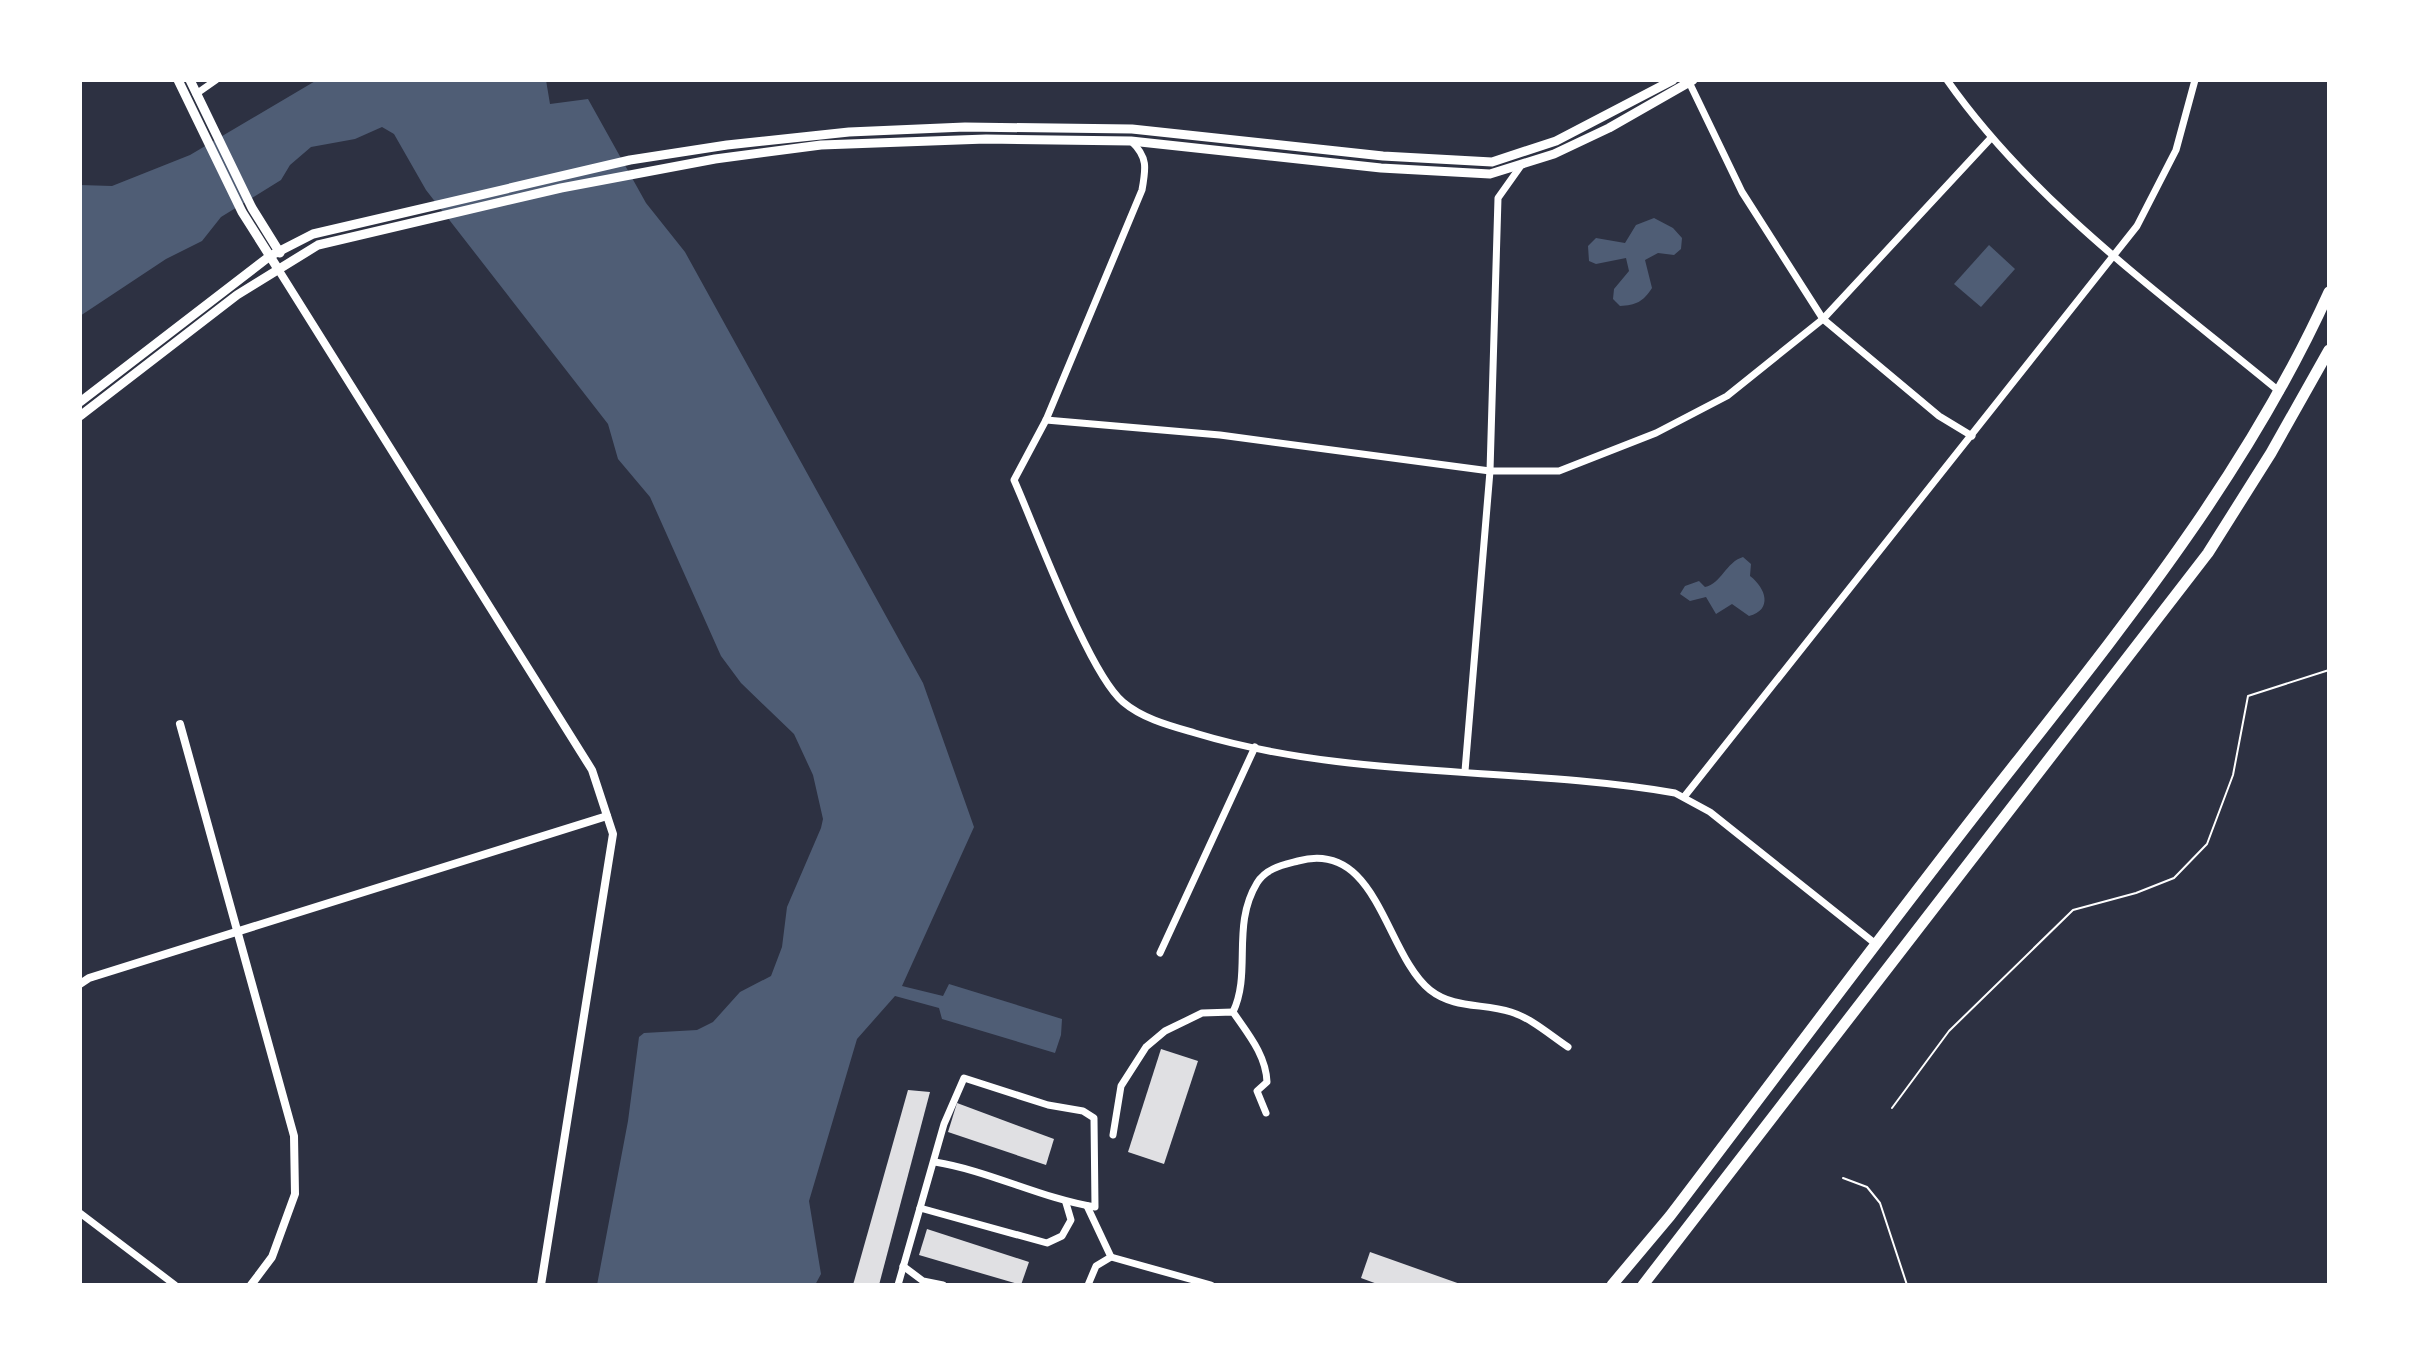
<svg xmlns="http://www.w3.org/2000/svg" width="2409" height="1365" font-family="Bitter,serif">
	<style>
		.water { fill: #4f5d75 }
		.building { fill: #e0e0e3 }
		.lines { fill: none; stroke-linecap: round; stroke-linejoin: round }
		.path { stroke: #fff; stroke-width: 2 }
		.minor { stroke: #fff; stroke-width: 7 }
		.tertiary { stroke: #fff; stroke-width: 8 }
		.secondary { stroke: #fff; stroke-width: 9 }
		.trunk { stroke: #fff; stroke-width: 11 }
	</style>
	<rect width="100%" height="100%" fill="#2d3142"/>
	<g class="water">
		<path d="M317 80H546L550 104 588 99 646 203 685 252 923 683 974 827 902 986 943 996 949 984 1062 1019 1061 1035 1055 1053 942 1019 939 1008 895 996 857 1039 809 1201 821 1274 815 1285H597L628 1121 639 1037 644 1033 697 1030 713 1022 740 992 771 976 782 947 787 907 821 828 823 819 813 775 794 734 741 683 721 656 650 497 618 459 608 424 426 190 394 134 382 127 355 139 311 147 290 165 281 180 221 217 202 241 166 259 80 316V185L112 186 190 155Z"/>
		<path d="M1654 218 1673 228 1682 238 1681 249 1674 255 1658 253 1645 260 1652 288C1643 302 1636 305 1620 306L1613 299 1614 289 1629 271 1626 258 1596 264 1589 261 1588 246 1596 238 1625 243 1636 225Z"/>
		<path d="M1989 245 2015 269 1981 307 1954 284Z"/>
		<path d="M1743 557 1751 564 1750 576C1766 588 1773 610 1749 616L1732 604 1716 614 1706 597 1690 601 1680 594 1685 586 1699 581 1705 587C1721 584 1726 562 1743 557Z"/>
	</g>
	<g class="building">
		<path d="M1161 1049 1198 1061 1164 1164 1128 1152Z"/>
		<path d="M908 1090 930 1092 879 1285H853Z"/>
		<path d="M957 1103 1054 1139 1046 1165 948 1132Z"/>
		<path d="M927 1229 1029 1262 1021 1285 919 1255Z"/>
		<path d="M1370 1252 1463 1285H1380L1361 1278Z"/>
	</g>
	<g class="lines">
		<g class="path">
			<path d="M1892 1108 1949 1031 2073 910 2136 893 2174 878 2207 844 2233 775 2248 696 2329 670"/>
			<path d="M1843 1178 1867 1187 1880 1203 1907 1285"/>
		</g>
		<g class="minor">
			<path d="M1947 80C2034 204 2164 296 2280 392"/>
			<path d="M1689 82 1742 192 1823 319 1939 416 1972 436"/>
			<path d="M196 94 216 80"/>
			<path d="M1131 141C1148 157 1146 168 1142 190L1046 420 1014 480C1035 527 1089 674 1123 702 1143 719 1171 726 1195 733 1350 780 1517 766 1675 793L1710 812 1877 945"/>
			<path d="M1046 420 1220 435 1490 471H1559L1656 433 1727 396 1823 319 1991 138"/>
			<path d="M1465 771 1490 471 1498 198 1520 167"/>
			<path d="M1684 797 2137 226 2176 150 2195 80"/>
			<path d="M1160 953 1255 747"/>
			<path d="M1233 1012C1252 972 1231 926 1257 883 1266 868 1283 865 1298 861 1378 839 1385 954 1430 990 1454 1009 1483 1003 1511 1012 1531 1018 1550 1035 1568 1047"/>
			<path d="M1113 1135 1121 1086 1146 1047 1165 1031 1202 1013 1233 1012C1248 1034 1266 1055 1267 1082L1257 1091 1266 1113"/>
			<path d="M1087 1206 1111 1257 1096 1266 1088 1285"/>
			<path d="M920 1208 1047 1243 1062 1236 1071 1220 1066 1203"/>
			<path d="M80 1213 175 1285"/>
			<path d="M1111 1257 1211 1285"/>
			<path d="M903 1266 923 1281 943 1285"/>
			<path d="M898 1285 944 1124 964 1078 1048 1105 1083 1111 1094 1118 1095 1207C1040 1198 990 1171 935 1162"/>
		</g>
		<g class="tertiary">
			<path d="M278 269 592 770 613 834 541 1285"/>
			<path d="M180 724 294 1136 295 1194 272 1257 251 1285"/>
			<path d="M80 984 89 978 607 816"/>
		</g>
		<g class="secondary">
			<path d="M178 80 242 212 278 269"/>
			<path d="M190 80 252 208 280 253"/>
			<path d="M80 402 270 256 313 234 630 160 727 145 849 132 965 127 1132 129 1383 156 1492 162 1556 141 1673 80"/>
			<path d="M80 416 237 295 318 245 561 188 715 159 821 145 986 139 1131 141 1381 168 1490 174 1554 154 1609 128 1693 80"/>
		</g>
		<g class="trunk">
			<path d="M1612 1285 1670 1216C1785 1065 1898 912 2015 764 2133 614 2250 467 2329 292"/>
			<path d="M1643 1285 2208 553 2271 453 2329 350"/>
		</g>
	</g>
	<rect width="2409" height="1365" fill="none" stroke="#ffffff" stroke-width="164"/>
</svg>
